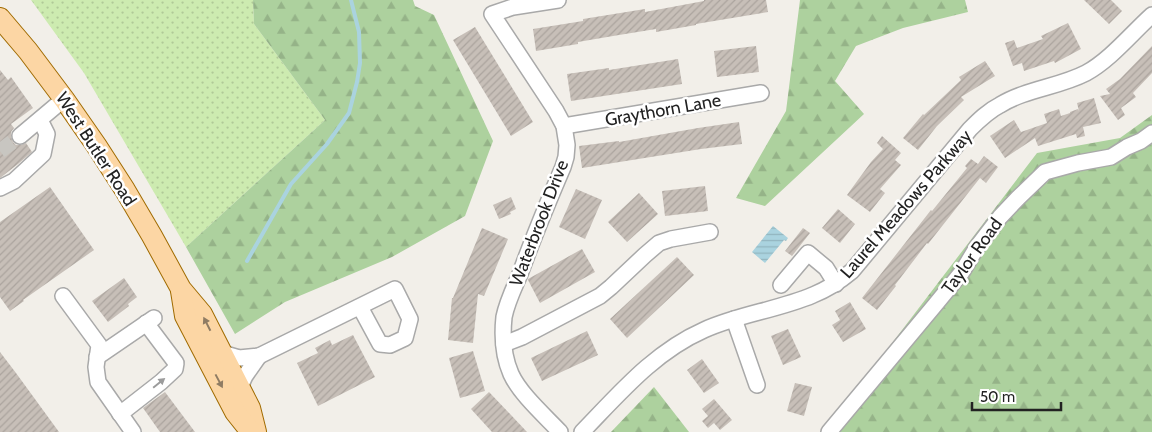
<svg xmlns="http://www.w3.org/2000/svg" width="1152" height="432" font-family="Cabin,sans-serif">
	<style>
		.grass { fill: url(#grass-dots) }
		.forest { fill: url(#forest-firs) }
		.water { fill: url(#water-rules) }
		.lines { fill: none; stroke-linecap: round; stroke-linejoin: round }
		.stream { stroke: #aad3df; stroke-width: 4 }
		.building { fill: url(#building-hatch) }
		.minor-tunnel { stroke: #c8c6c1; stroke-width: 15; stroke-dasharray: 15 8; stroke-linecap: butt }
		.minor-casing { stroke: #a9a9a9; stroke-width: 18 }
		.major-casing { stroke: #a06b00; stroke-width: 22 }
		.minor { stroke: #fff; stroke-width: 15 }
		.major { stroke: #fcd6a4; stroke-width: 20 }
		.oneway { fill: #8f7c63 }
		.oneway2 { fill: #9c9c9c }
		.labels { text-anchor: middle; stroke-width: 5; stroke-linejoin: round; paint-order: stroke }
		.street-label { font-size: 18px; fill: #222; stroke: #fff }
	</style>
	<defs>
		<pattern id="grass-dots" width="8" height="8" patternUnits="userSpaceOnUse" patternTransform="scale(1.25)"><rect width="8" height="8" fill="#cdebb0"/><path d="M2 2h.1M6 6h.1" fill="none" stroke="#b0c997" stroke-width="1.8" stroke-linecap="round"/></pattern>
		<pattern id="forest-firs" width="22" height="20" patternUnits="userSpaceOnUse" patternTransform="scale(1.25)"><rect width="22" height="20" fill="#add19e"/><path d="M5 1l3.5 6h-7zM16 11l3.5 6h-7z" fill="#95b388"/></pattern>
		<pattern id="water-rules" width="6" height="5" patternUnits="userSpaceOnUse" patternTransform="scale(1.25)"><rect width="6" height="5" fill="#aad3df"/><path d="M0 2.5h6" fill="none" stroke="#92b5bf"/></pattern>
		<pattern id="building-hatch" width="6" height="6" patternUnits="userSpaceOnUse" patternTransform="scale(1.25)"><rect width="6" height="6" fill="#c7bfb8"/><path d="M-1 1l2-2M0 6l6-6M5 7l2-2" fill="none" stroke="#aba49e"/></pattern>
	</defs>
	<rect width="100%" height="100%" fill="#f2efe9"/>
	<path class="grass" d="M31 0H253L254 24 325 120 186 247 84 73Z"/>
	<g class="forest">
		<path d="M253 0H413L415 6 434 15 493 141 465 216 392 257 285 302 235 334 186 247 325 120 254 24Z"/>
		<path d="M800 0H965L968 12 903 28 856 46 835 81 864 114 765 206 736 198 786 111Z"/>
		<path d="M1152 115V432H820L854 393 1037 153 1120 138Z"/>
		<path d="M654 387 689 432H611Z"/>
	</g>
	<path class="water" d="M773 226 788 238 786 241 784 240 765 263 752 252Z"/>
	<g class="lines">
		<path class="stream" d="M247 261 291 184 327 144 349 113 357 82 360 63 359 32 351 0"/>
	</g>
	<g class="building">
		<path d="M704 0H766L768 12 696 24V25L656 32V29L619 35 578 42V44L536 51 533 29 583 21V19L645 9V12L704 1Z"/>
		<path d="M1084 0H1111L1122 11 1109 24Z"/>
		<path d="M1068 23 1081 49 1055 63 1054 61 1024 71 1022 63 1013 66 1005 43 1014 40 1017 48 1043 39 1041 36Z"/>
		<path d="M475 27 533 122 511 136 453 40Z"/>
		<path d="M756 46 759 72 717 77 714 51Z"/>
		<path d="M1152 46V73L1133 93 1136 97 1121 108 1125 115 1118 120 1100 96 1110 94 1106 89 1120 79Z"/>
		<path d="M678 59 682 84 571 101 567 74 609 68V70Z"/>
		<path d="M985 61 995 76 961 97 964 100 937 126 918 150 903 138 923 114 924 115 961 80 959 77Z"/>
		<path d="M0 70 8 80 11 77 33 108 11 124 14 128 11 132V137L13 142 16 145H21L26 143 32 152 18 164 0 178Z"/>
		<path d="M1094 98 1101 123 1083 127 1085 136 1077 138 1076 134 1038 146 1035 138 1005 158 990 136 1014 120 1021 132 1047 123 1044 114 1059 109 1061 116 1070 113V112L1078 109 1079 111 1077 103Z"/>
		<path d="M739 122 742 144 701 149 582 168 579 146 619 141V142L698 128Z"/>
		<path d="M882 136 901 153 895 160 901 165 880 189 885 193 870 212 847 195 871 162 883 149 877 143Z"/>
		<path d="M984 156 998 167 986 183 980 178 928 244 927 243 895 285 896 286 877 310 862 298 931 210 932 211 967 168 965 166 971 159 978 164Z"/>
		<path d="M705 186 708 211 665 216 662 191Z"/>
		<path d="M50 187 94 250 23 300 24 301 10 311 0 297V222Z"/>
		<path d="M576 189 602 200 585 239 559 227Z"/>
		<path d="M639 193 658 214 627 242 608 222Z"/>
		<path d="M511 197 516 209 510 212 511 214 499 219 493 205Z"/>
		<path d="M838 209 855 224 840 243 822 228Z"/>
		<path d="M482 228 508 239 484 296 478 294 473 343 448 340 452 298H453Z"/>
		<path d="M803 228 810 233 792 256 785 251Z"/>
		<path d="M582 249 595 272 540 303 528 280V279Z"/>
		<path d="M677 257 694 275 627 338 610 319Z"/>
		<path d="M124 278 137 297 128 304 129 306 108 322 92 301Z"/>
		<path d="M850 302 866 329 843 342 832 325 840 320 835 311Z"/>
		<path d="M788 329 801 357 783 365 771 336Z"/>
		<path d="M587 331 598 355 542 381 531 358Z"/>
		<path d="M353 335 375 377 318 406 297 363 318 353 315 348 330 340 332 345Z"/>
		<path d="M473 351 485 391 460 398 449 358Z"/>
		<path d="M0 352 16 373 59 432H0Z"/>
		<path d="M702 359 719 383 704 393 687 370Z"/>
		<path d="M795 383 812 387 804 416 787 411Z"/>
		<path d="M165 392 195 432H160L143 408Z"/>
		<path d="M489 392 511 415 527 432H492L471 409Z"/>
		<path d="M714 399 732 420 720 430 714 423 708 428 702 421 708 416 702 409Z"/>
	</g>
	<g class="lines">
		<path class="minor-tunnel" d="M0 151 20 136"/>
		<defs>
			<g id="minor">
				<path d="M558 0 513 7 492 14 556 111 564 126 567 145 566 157 563 167C548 202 533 238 520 274 514 288 507 302 504 317 502 336 503 356 511 374 520 394 545 416 560 432"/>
				<path d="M564 126 761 93"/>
				<path d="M20 136 64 99"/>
				<path d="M0 188 14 181 43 154 47 134 40 120"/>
				<path d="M781 285 808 253 826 268 836 284"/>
				<path d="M63 296 99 345 96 367 98 382 133 432"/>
				<path d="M734 319 757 385"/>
				<path d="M504 344 522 337 600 296 611 287 645 255 659 243 671 239 710 232"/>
				<path d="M222 353 239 358 259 356 395 289 410 319 405 338 390 345 380 344 360 307"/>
				<path d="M97 357 154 318"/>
				<path d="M240 387 245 376 259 356"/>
				<path d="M120 414 161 382 175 369 176 363 146 323"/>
				<path d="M582 432C619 394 654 352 704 330 739 314 778 310 813 295 828 289 840 281 852 271L970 129C979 120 988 111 1000 105 1026 89 1059 87 1086 73 1110 60 1131 34 1152 15"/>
				<path d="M829 432 935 305 962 272 977 247 1000 217 1018 198 1045 172 1078 163 1111 157 1127 147 1141 141 1152 133"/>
			</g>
			<g id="major">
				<path d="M0 18 28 51 64 99 96 145 125 190 152 236 181 289 202 314 250 408 256 432"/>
				<path d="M181 291 185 316 235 412 251 432"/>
			</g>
		</defs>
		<use href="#minor" class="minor-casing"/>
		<use href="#major" class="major-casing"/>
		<use href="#minor" class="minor"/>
		<use href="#major" class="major"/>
	</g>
	<defs><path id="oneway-solid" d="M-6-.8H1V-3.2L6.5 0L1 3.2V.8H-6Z" transform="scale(1.25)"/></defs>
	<g class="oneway">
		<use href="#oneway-solid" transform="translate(207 324) rotate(-117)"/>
		<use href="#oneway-solid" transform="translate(219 381) rotate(62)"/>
	</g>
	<use class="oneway2" href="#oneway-solid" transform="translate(159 383) rotate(-39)"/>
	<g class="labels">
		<g class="street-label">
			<text transform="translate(663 110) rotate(-10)" y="6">Graythorn Lane</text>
			<text transform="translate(96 149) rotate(57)" y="6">West Butler Road</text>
			<text transform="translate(906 204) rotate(-49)" y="6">Laurel Meadows Parkway</text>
			<text transform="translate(539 223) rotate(-69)" y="6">Waterbrook Drive</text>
			<text transform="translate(972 256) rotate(-54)" y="6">Taylor Road</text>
		</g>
	</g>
	<path d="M972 402v8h89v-8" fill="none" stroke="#222222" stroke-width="2.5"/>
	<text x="980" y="402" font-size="15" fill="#222222" stroke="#ffffff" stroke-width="4" paint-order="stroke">50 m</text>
</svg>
